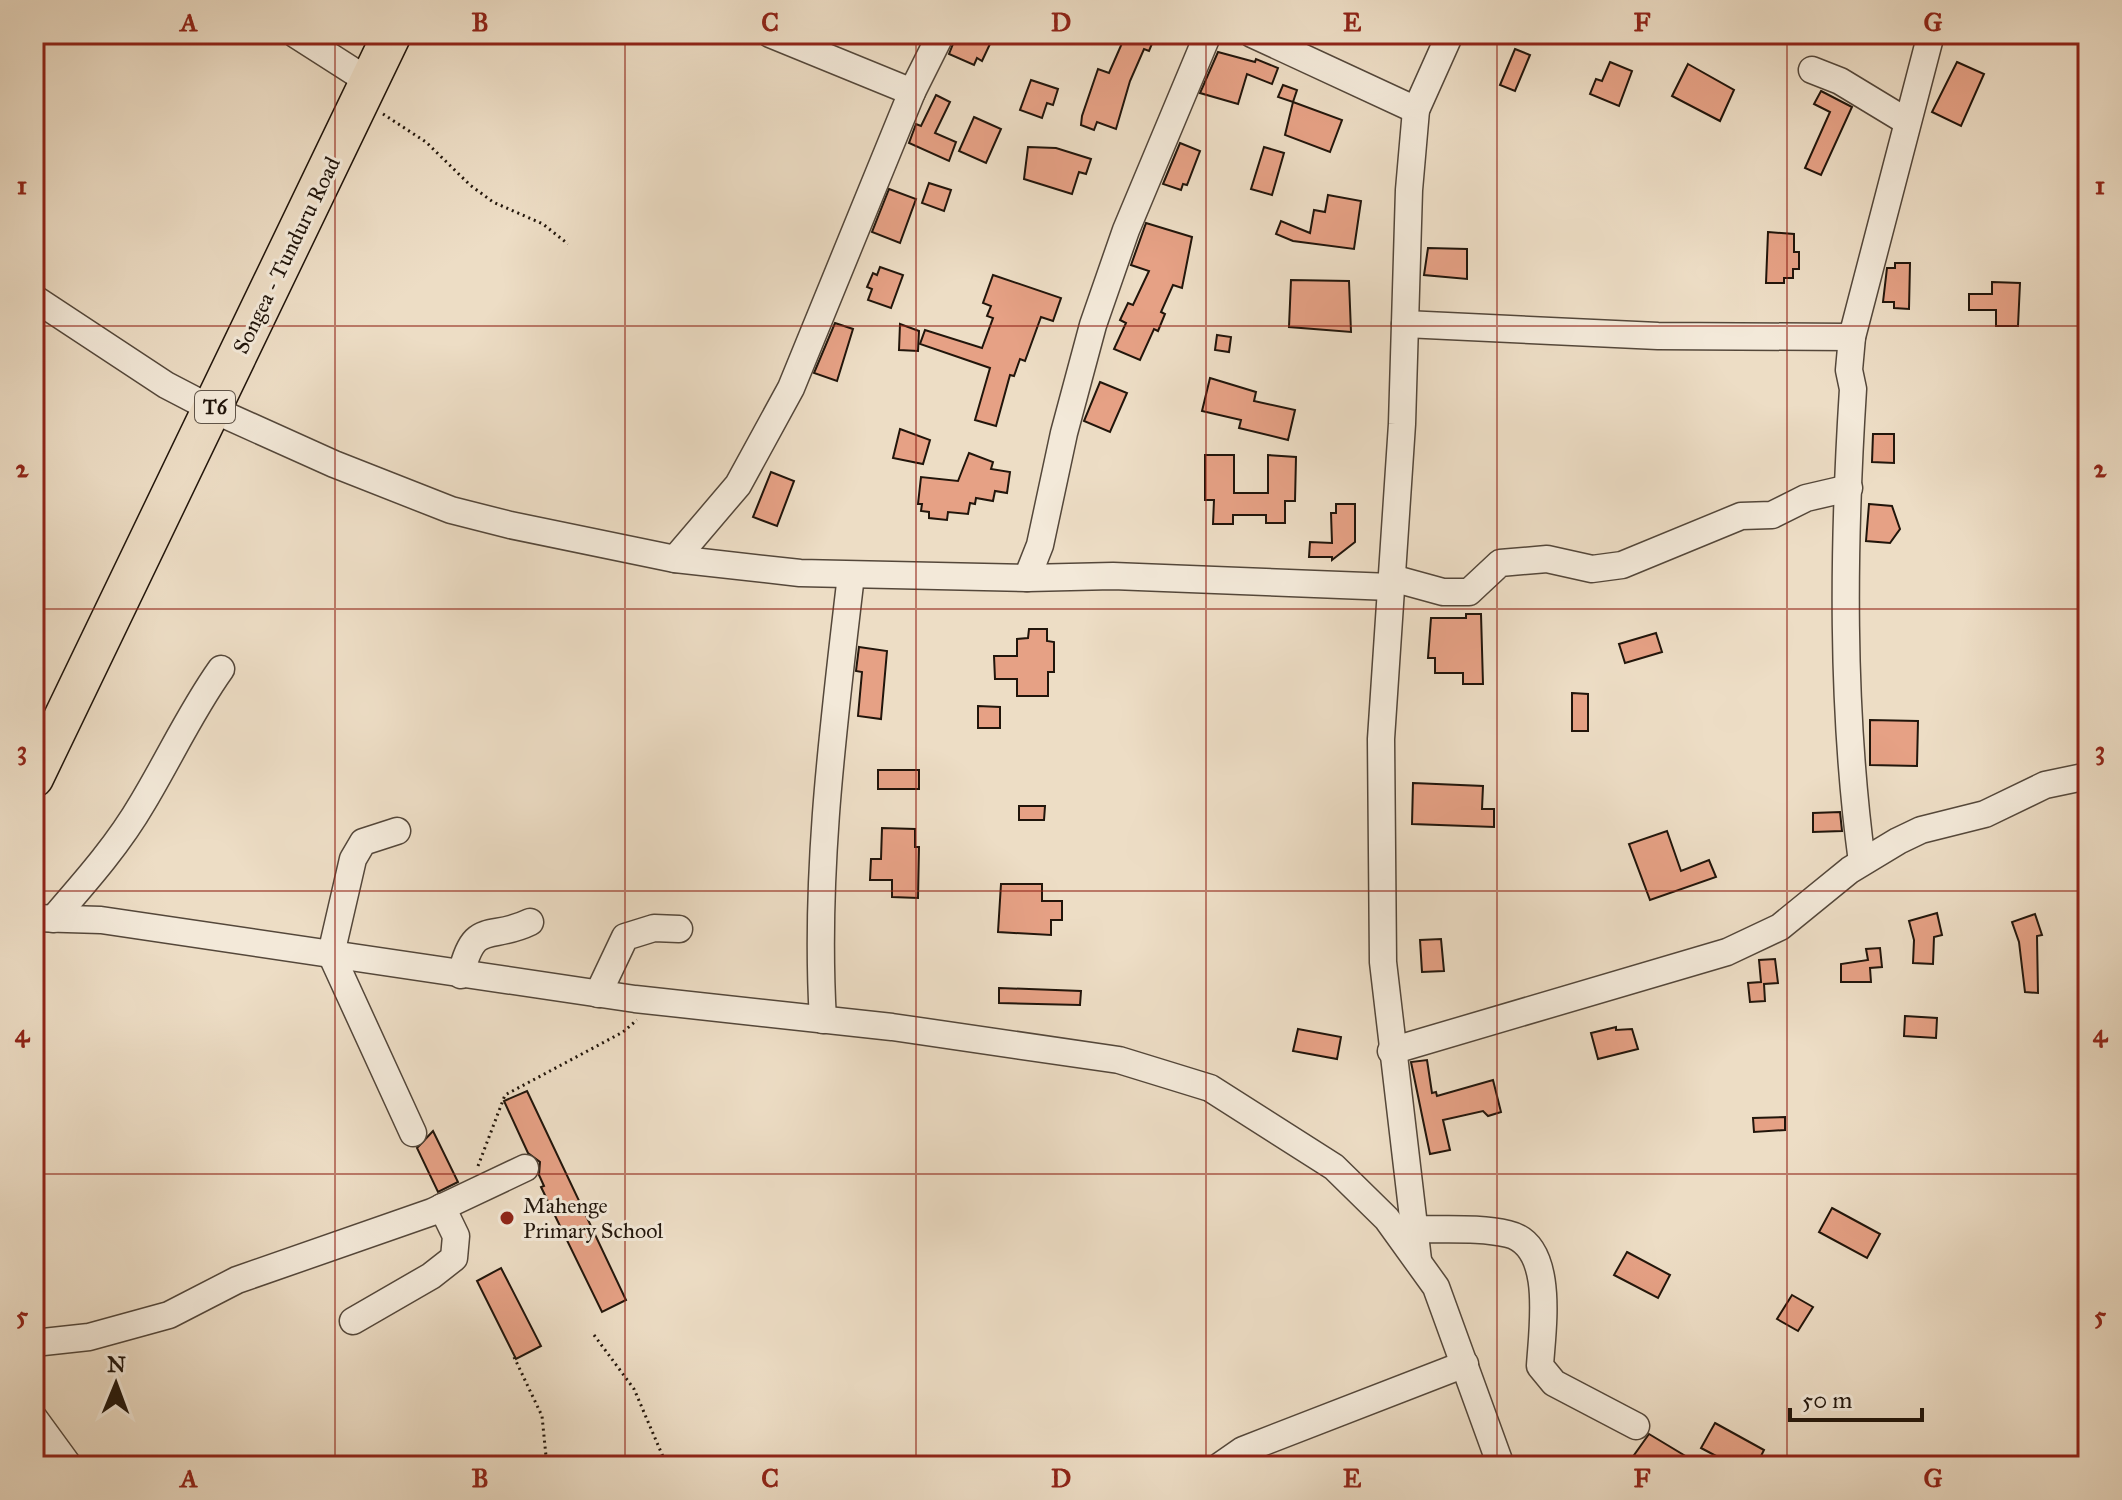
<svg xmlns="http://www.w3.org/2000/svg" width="2122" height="1500" font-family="'IM FELL Great Primer',serif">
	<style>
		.building { fill: #e6a185; stroke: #21150b; stroke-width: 2 }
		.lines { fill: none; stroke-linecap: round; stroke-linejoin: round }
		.minor-casing { stroke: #54473a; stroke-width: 29 }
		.highway-casing { stroke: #21150b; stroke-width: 41 }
		.path { stroke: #21150b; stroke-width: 3; stroke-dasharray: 2 4; stroke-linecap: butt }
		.minor { stroke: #f3e9d9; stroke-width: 26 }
		.highway { stroke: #edddc5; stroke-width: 38 }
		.grid { fill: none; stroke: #8f2418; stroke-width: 2; stroke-opacity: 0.55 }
		.poi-dot { fill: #8f2418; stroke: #f3e9d9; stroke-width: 3 }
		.labels { text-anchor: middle; stroke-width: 6; stroke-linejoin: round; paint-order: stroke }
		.shield { fill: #f3e9d9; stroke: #605549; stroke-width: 2 }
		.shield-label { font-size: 20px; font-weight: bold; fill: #21150b }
		.street-label { font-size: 22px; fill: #21150b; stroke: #f3e9d9 }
		.poi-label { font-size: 22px; fill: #21150b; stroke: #f3e9d9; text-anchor: start }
		.neatline { fill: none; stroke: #8f2418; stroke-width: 3 }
		.grid-label { font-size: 26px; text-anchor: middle; font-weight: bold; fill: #8f2418 }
	</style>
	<rect width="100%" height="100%" fill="#edddc5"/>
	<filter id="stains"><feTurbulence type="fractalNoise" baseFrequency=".0025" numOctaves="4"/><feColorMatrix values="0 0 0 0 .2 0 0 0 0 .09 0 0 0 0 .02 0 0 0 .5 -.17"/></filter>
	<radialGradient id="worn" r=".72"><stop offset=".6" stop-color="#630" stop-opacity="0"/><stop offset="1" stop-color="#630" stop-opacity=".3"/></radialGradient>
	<g class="building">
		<path d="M957 34H969L990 44 982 61 977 58 974 65 949 54Z"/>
		<path d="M1108 34H1156L1149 51 1144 49 1130 81 1116 129 1097 122 1094 130 1081 125 1082 116 1098 69 1109 73 1123 41Z"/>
		<path d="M1515 49 1530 55 1515 91 1500 85Z"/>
		<path d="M1218 52 1255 62 1256 59 1278 68 1272 84 1247 74 1238 104 1200 93Z"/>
		<path d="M1610 62 1632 71 1619 106 1590 94 1596 79 1602 81Z"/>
		<path d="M1957 62 1984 74 1961 126 1932 112Z"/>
		<path d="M1688 64 1734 90 1720 121 1672 96Z"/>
		<path d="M1031 80 1058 89 1053 105 1047 103 1042 118 1020 110Z"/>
		<path d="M1283 85 1297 90 1293 102 1278 97Z"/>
		<path d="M1821 91 1852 107 1821 175 1805 168 1830 112 1814 104Z"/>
		<path d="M936 95 950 102 935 133 956 142 949 161 909 143 916 124 921 126Z"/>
		<path d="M1293 102 1342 120 1330 152 1285 135Z"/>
		<path d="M974 117 1001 129 986 163 959 151Z"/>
		<path d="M1180 143 1200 151 1187 185 1183 184 1181 190 1163 184Z"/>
		<path d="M1028 147 1056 148 1091 159 1086 174 1079 172 1072 194 1024 179Z"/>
		<path d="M1264 147 1284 153 1272 195 1251 189Z"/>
		<path d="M929 183 951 190 944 211 922 203Z"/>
		<path d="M889 189 916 199 900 243 872 232Z"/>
		<path d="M1328 195 1361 201 1354 249 1293 241 1276 234 1281 221 1310 233 1314 210 1325 212Z"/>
		<path d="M1146 223 1192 237 1182 288 1173 285 1161 312 1165 314 1158 331 1154 329 1140 360 1114 349 1126 323 1120 320 1128 303 1133 305 1149 271 1131 265Z"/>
		<path d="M1768 232 1794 234V252H1799V269H1793V278H1784V283H1766Z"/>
		<path d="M1428 248 1467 249V279L1424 275Z"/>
		<path d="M1895 263H1910L1909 309 1894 308V302H1883L1887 268H1895Z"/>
		<path d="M880 267 903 275 891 308 868 300 872 289 867 287 873 273 877 275Z"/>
		<path d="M993 275 1061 298 1053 321 1041 317 1025 361 1020 359 1014 376 1010 375 996 426 975 420 990 368 920 344 925 330 982 348 993 318 987 316 991 306 983 303Z"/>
		<path d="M1291 280 1349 281 1351 332 1289 327Z"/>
		<path d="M1992 282 2020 283 2018 326H1996V310H1969V294H1992Z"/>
		<path d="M835 323 853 329 837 381 814 373Z"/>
		<path d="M900 324 919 331 918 351 899 350Z"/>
		<path d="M1217 335 1231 337 1229 352 1215 350Z"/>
		<path d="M1210 378 1256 392 1254 401 1295 410 1288 440 1239 428 1241 420 1202 411Z"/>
		<path d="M1100 382 1127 393 1110 432 1084 421Z"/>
		<path d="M900 429 930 440 923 464 893 458Z"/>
		<path d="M1873 434H1894V463L1872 462Z"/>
		<path d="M969 453 993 462 991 469 1010 472 1007 493 995 491 993 501 976 498 975 504 970 503 968 514 948 512 947 520 929 518V512L921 511 922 504H918L921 477 958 481Z"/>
		<path d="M1205 455H1234V493H1268V455L1296 457 1295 501H1285V523H1266V515H1233V524H1213L1214 500H1205Z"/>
		<path d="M771 472 794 481 777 526 753 517Z"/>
		<path d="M1336 504H1355V542L1332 560V557H1309L1310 542 1332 543 1331 513H1336Z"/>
		<path d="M1869 504 1892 506 1900 529 1890 543 1866 541Z"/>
		<path d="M1466 614H1481L1483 684H1463V673H1435V658H1428L1431 618H1466Z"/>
		<path d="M1029 629H1047V641L1054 642V672H1048V696H1017V679H995L994 656H1017V639L1028 638Z"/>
		<path d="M1656 633 1662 652 1625 663 1619 644Z"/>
		<path d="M859 647 887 651 881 719 858 716 862 672 856 671Z"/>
		<path d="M1572 693 1588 694V731H1572Z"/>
		<path d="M978 706 1000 707V728H978Z"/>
		<path d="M1870 720 1918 721 1917 766 1870 765Z"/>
		<rect x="878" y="770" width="41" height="19"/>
		<path d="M1413 783 1483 786 1482 809H1494V827L1412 824Z"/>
		<path d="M1019 806H1045L1044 820H1019Z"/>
		<path d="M1840 812 1842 831 1813 832V813Z"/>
		<path d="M882 828 915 829V847H919L918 898 892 897V880H870L871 859H881Z"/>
		<path d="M1667 831 1681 871 1709 860 1716 877 1650 900 1629 844Z"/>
		<path d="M1001 884H1042V901H1062V920H1051V935L998 932Z"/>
		<path d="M1937 913 1942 935 1934 937 1933 964 1913 963 1914 940 1909 921Z"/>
		<path d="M2035 914 2042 935 2037 936 2038 993 2025 992 2019 942 2012 922Z"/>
		<path d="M1441 939 1444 971 1422 972 1420 940Z"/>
		<path d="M1880 948 1882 967 1870 968 1871 982H1841V964L1868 960 1866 949Z"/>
		<path d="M1775 959 1778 983 1764 984 1765 1001 1750 1002 1748 983 1761 982 1759 960Z"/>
		<path d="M999 988 1081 991 1080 1005 999 1003Z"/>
		<path d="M1905 1016 1937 1018 1936 1038 1904 1036Z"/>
		<path d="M1616 1027V1030L1632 1029 1638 1049 1598 1059 1591 1033Z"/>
		<path d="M1298 1029 1341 1037 1337 1059 1293 1051Z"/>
		<path d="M1427 1060 1432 1093 1436 1092 1437 1096 1493 1080 1501 1112 1488 1116 1483 1111 1443 1120 1450 1150 1430 1154 1411 1062Z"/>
		<path d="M527 1091 626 1300 602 1312 541 1187 544 1186 539 1175 540 1162 528 1153 504 1101Z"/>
		<path d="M1785 1117V1130L1754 1132 1753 1118Z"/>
		<path d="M433 1131 458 1182 438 1192 417 1148Z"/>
		<path d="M1832 1208 1880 1234 1867 1258 1819 1232Z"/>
		<path d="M1627 1252 1670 1275 1658 1298 1614 1275Z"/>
		<path d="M501 1268 541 1346 516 1359 477 1281Z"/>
		<path d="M1792 1295 1813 1307 1798 1331 1777 1319Z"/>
		<path d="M1715 1423 1764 1450 1756 1466H1735L1701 1448Z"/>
		<path d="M1649 1434 1702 1466H1645L1632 1458Z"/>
	</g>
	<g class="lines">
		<defs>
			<g id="minor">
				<path d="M295 34 370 82"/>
				<path d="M770 34 912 92"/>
				<path d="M1252 34 1416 110"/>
				<path d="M1812 70 1840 81 1906 121"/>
				<path d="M34 298 166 385 214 410 334 464 451 510 510 525 675 559 800 573 1027 578 1113 576 1391 587"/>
				<path d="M1405 324 1658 336 1852 337"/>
				<path d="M675 559 738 485 791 388 912 92 941 34"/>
				<path d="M1027 578 1040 545 1064 433 1093 325 1126 230 1208 34"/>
				<path d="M1392 578 1443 592H1469L1500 563 1547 559 1592 569 1622 565 1741 516 1772 515 1806 498 1849 488"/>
				<path d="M397 831 363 842 353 859 331 954 413 1133"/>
				<path d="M1862 862C1841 706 1843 546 1853 389L1849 370 1852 337 1931 34"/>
				<path d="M34 918 101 920 635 999 892 1027 1119 1060 1210 1088 1334 1167 1387 1219 1436 1287 1501 1466"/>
				<path d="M53 919C86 881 118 845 143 802 170 757 191 711 221 669"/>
				<path d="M461 975C474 918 489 942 530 922"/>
				<path d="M598 994 625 937 654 928 679 929"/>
				<path d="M823 1020C814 872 834 722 851 575"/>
				<path d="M1391 1051 1727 952 1780 927 1850 870 1898 841 1921 830 1985 814 2045 785 2088 776"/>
				<path d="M1416 1229C1445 1230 1480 1227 1508 1234 1556 1245 1542 1330 1540 1366L1554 1383 1636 1426"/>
				<path d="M1418 1260 1383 962 1381 739 1402 424 1409 190 1416 110 1450 34"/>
				<path d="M353 1321 431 1276 454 1258 456 1236 442 1207"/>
				<path d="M34 1343 89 1337 169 1315 237 1280 432 1212 525 1168"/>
				<path d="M34 1418 69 1466"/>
				<path d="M1220 1466 1243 1450 1465 1364"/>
			</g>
			<path id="highway" d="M34 778 392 34"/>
		</defs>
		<use href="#minor" class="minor-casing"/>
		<use href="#highway" class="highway-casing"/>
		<g class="path">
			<path d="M383 114 426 142 470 185 493 202 543 224 568 244"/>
			<path d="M478 1166 505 1095 623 1032 637 1020"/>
			<path d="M594 1335 634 1389 667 1466"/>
			<path d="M514 1357 542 1416 547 1466"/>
		</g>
		<use href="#minor" class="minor"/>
		<use href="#highway" class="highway"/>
	</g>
	<path class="grid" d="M335 34V1466M625 34V1466M916 34V1466M1206 34V1466M1497 34V1466M1787 34V1466M34 326H2088M34 609H2088M34 891H2088M34 1174H2088"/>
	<circle class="poi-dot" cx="507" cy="1218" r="8"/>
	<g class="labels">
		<rect class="shield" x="195" y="391" width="40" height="32" rx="6"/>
		<g class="shield-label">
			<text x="215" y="414">T6</text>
		</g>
		<g class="street-label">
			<text transform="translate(286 255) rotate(-64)" y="8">Songea - Tunduru Road</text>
		</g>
		<g class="poi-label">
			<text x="523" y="1213">Mahenge<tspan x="523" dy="25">Primary School</tspan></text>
		</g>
	</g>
	<rect width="2122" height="1500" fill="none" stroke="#edddc5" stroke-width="88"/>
	<g transform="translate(116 1384) rotate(1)" stroke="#f3e9d9" stroke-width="6" paint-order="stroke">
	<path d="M0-6L14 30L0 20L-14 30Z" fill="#21150b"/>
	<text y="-12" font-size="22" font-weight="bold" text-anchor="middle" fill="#21150b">N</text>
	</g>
	<path d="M1790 1408v12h132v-12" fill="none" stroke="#21150b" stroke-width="4"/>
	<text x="1802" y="1408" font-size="24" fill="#21150b" stroke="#f3e9d9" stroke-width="6" paint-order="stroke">50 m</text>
	<rect x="44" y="44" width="2034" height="1412" class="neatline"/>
	<g class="grid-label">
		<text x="189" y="31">A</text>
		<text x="480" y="31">B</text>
		<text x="770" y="31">C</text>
		<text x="1061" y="31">D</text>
		<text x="1352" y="31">E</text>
		<text x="1642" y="31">F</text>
		<text x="1933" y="31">G</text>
		<text x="22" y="194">1</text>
		<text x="2100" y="194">1</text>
		<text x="22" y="477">2</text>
		<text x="2100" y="477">2</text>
		<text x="22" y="759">3</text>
		<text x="2100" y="759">3</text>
		<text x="22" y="1042">4</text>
		<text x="2100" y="1042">4</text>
		<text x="22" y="1324">5</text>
		<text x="2100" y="1324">5</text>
		<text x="189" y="1487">A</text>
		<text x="480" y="1487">B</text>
		<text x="770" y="1487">C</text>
		<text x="1061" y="1487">D</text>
		<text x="1352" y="1487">E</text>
		<text x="1642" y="1487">F</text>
		<text x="1933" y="1487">G</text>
	</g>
	<rect width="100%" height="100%" filter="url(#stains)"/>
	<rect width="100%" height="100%" fill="url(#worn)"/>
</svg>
